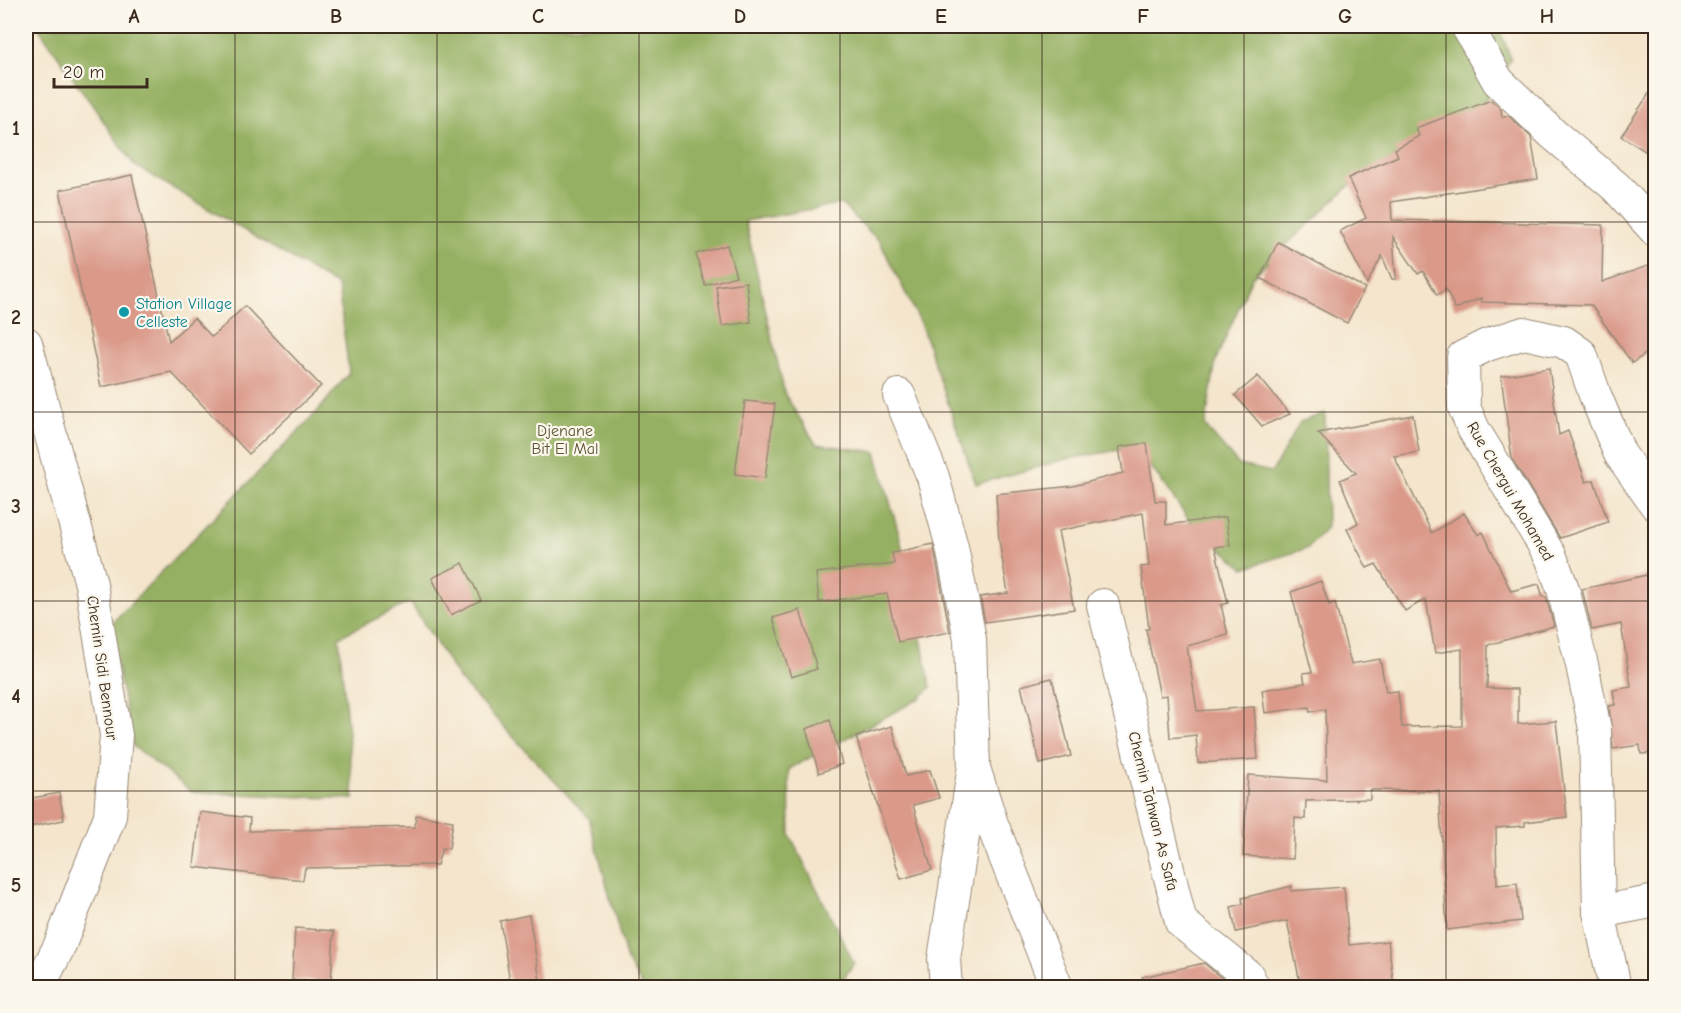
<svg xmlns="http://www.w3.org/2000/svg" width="1681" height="1013" font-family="'Comic Neue',sans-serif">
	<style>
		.forest { fill: #95b062; stroke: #686d40; stroke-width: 1.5 }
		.building { fill: #da9989 }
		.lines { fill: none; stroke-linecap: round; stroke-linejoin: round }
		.minor-casing { stroke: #988875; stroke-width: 34 }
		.minor { stroke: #fff; stroke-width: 32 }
		.grid { fill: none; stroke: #3b2a1e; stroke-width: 1.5; stroke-opacity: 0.55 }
		.culture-dot { fill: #0f9aa8; stroke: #fbf7ec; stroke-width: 2 }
		.labels { text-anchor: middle; stroke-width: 4.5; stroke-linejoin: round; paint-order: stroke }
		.culture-label { font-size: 16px; fill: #0d838f; stroke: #fbf7ec; text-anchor: start }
		.park-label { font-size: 16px; fill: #5b5232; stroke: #fbf7ec }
		.street-label { font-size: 16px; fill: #3b2a1e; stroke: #fbf7ec }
		.neatline { fill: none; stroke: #3b2a1e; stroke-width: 2 }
		.grid-label { font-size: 20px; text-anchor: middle; font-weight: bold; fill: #3b2a1e }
	</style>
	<rect width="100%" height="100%" fill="#fbf7ec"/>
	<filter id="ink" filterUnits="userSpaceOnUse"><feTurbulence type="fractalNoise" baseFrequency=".0167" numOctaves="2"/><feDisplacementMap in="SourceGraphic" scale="12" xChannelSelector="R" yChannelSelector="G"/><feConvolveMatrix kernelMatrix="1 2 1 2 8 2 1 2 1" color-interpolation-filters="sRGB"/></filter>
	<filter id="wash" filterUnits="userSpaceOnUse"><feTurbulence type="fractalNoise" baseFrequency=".008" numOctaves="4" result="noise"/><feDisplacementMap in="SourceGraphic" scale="24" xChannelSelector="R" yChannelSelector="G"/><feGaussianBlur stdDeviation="1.35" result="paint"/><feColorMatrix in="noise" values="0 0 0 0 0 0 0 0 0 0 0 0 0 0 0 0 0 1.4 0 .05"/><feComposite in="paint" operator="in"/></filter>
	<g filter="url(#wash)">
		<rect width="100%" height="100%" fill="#f4e5cc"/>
		<path class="forest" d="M37 26H1498L1511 59 1476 115 1360 176 1252 277 1216 360 1205 426 1239 465 1272 472 1300 422 1325 413 1327 527 1308 548 1244 568 1191 523 1137 447 1067 459 976 484 920 322 880 242 841 204 745 221 785 395 816 444 876 452 900 538 931 687 919 699 789 769 790 835 854 963 838 987 643 988 626 958 589 818 460 680 410 602 339 637 354 799 192 792 133 746 109 626 317 412 349 373 338 286 134 165Z"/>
		<g id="blocks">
			<g class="building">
				<path d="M1656 83V158L1621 136Z"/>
				<path d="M1491 100 1501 109 1502 117 1509 116 1531 137 1538 179 1391 202 1392 220 1603 225 1602 282 1656 263V347L1632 363 1591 305 1482 302 1481 298 1455 309 1446 289 1437 295 1423 271 1418 274 1393 237 1396 279H1392L1382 256 1367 284 1340 231 1366 218 1348 178 1398 156 1395 149 1419 136 1416 128Z"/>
				<path d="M132 175 169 341 194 318 212 337 245 306 321 386 249 454 171 372 101 387 60 190Z"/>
				<path d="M1278 242 1365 288 1347 323 1260 278Z"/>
				<path d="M727 245 736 276 705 285 696 254Z"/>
				<path d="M746 282 751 322 722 326 716 286Z"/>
				<path d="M1549 368 1559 435 1568 431 1586 482 1594 480 1608 522 1560 538 1512 459 1501 376Z"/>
				<path d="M1258 376 1290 414 1262 426 1235 395Z"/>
				<path d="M745 401 775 404 765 478 735 474Z"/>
				<path d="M1413 415 1419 452 1394 456 1432 533 1464 513 1478 535 1483 532 1511 591 1539 584 1543 597H1546L1554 626 1488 645 1487 688 1518 689V724L1556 721 1567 817 1525 822V826L1496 828 1497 885 1517 883 1521 921 1447 930 1439 791 1370 790V799L1306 801 1305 819 1295 818 1293 859 1243 856 1248 775 1327 780 1325 709 1310 712 1309 707 1265 713 1262 690 1305 683 1303 673 1312 672 1291 592 1321 581 1329 605 1335 603 1351 664 1380 659 1386 692 1398 691 1402 727 1462 726V649L1435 653 1426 599 1405 611 1376 564 1367 568 1347 529 1358 523 1340 480 1356 473 1318 433Z"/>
				<path d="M1147 443 1155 501H1166V525L1226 517 1230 545 1215 547 1228 603 1221 605 1228 635 1187 646 1197 711 1254 707 1258 759 1198 763 1196 735 1170 738 1167 695 1160 696 1146 629H1149L1141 567 1149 566 1143 513 1058 531 1074 609 985 622 980 597 1008 593 999 540 996 494 1073 486 1123 473 1119 447Z"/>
				<path d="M933 544 950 632 898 642 887 594 819 602 816 573 894 564 892 553Z"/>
				<path d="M463 563 481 600 451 615 432 578Z"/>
				<path d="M1656 573V753L1641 754 1640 745 1613 749 1609 706 1615 705 1613 690 1631 687 1621 624 1592 630 1582 589Z"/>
				<path d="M800 610 817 669 791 677 773 618Z"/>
				<path d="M1052 678 1071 756 1040 764 1021 686Z"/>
				<path d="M830 720 842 764 819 773 806 729Z"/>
				<path d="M892 726 906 776 930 770 939 798 913 805 932 870 901 879 856 737Z"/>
				<path d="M59 793 64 820 29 827 26 799Z"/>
				<path d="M200 812 250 818 249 831 415 827 416 815 453 821 449 849 442 848 437 865 305 868 303 880 194 867Z"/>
				<path d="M1292 886 1291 891 1344 887 1349 945 1388 941 1394 987H1301L1287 921 1236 932 1231 907 1243 904 1242 898Z"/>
				<path d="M529 915 541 987H511L500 921Z"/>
				<path d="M295 928 334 931 331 982 292 980Z"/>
				<path d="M1204 963 1232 987H1143L1142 977Z"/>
			</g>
		</g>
	</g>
	<g filter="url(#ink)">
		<use href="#blocks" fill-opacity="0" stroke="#988875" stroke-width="1.5"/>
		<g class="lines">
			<defs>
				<g id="minor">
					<path d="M1467 26 1498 81 1553 134 1616 187 1656 231"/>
					<path d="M26 343 91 584 116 735 110 816 59 947 38 988"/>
					<path d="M899 395 933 477 952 547 970 639 974 768 992 824 1057 988"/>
					<path d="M1103 605 1181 922 1248 976 1254 988"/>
					<path d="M1599 912 1656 901"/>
					<path d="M946 988 944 959 973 772"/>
					<path d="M1615 988 1599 912 1595 729 1582 665 1563 589 1551 557 1474 430 1464 407 1463 357 1487 345 1524 333 1564 342 1581 354 1595 395 1620 454 1656 505"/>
				</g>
			</defs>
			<use href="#minor" class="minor-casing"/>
			<use href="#minor" class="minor"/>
		</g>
	</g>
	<path class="grid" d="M235 26V988M437 26V988M639 26V988M840 26V988M1042 26V988M1244 26V988M1446 26V988M26 222H1656M26 412H1656M26 601H1656M26 791H1656"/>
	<circle class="culture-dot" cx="124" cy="312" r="6"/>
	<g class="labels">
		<g class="culture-label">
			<text x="136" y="309">Station Village<tspan x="136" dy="18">Celleste</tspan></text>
		</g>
		<g class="park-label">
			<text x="565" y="436">Djenane<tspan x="565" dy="18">Bit El Mal</tspan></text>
		</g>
		<g class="street-label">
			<text transform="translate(1511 491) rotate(60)" y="6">Rue Chergui Mohamed</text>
			<text transform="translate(103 668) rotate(82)" y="6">Chemin Sidi Bennour</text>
			<text transform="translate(1154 811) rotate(76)" y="6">Chemin Tahwan As Safa</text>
		</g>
	</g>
	<rect width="1681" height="1013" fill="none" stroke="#fbf7ec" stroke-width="66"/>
	<path d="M54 78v9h93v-9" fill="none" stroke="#3b2a1e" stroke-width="3"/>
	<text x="63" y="78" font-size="18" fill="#3b2a1e" stroke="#fbf7ec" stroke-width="4.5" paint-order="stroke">20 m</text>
	<rect x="33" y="33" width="1615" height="947" class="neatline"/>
	<g class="grid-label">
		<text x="134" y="23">A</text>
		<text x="336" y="23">B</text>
		<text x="538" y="23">C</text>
		<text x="740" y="23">D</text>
		<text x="941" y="23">E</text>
		<text x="1143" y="23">F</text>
		<text x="1345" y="23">G</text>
		<text x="1547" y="23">H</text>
		<text x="16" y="135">1</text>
		<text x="16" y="324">2</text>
		<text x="16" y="513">3</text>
		<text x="16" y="703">4</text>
		<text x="16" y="892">5</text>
	</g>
</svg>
